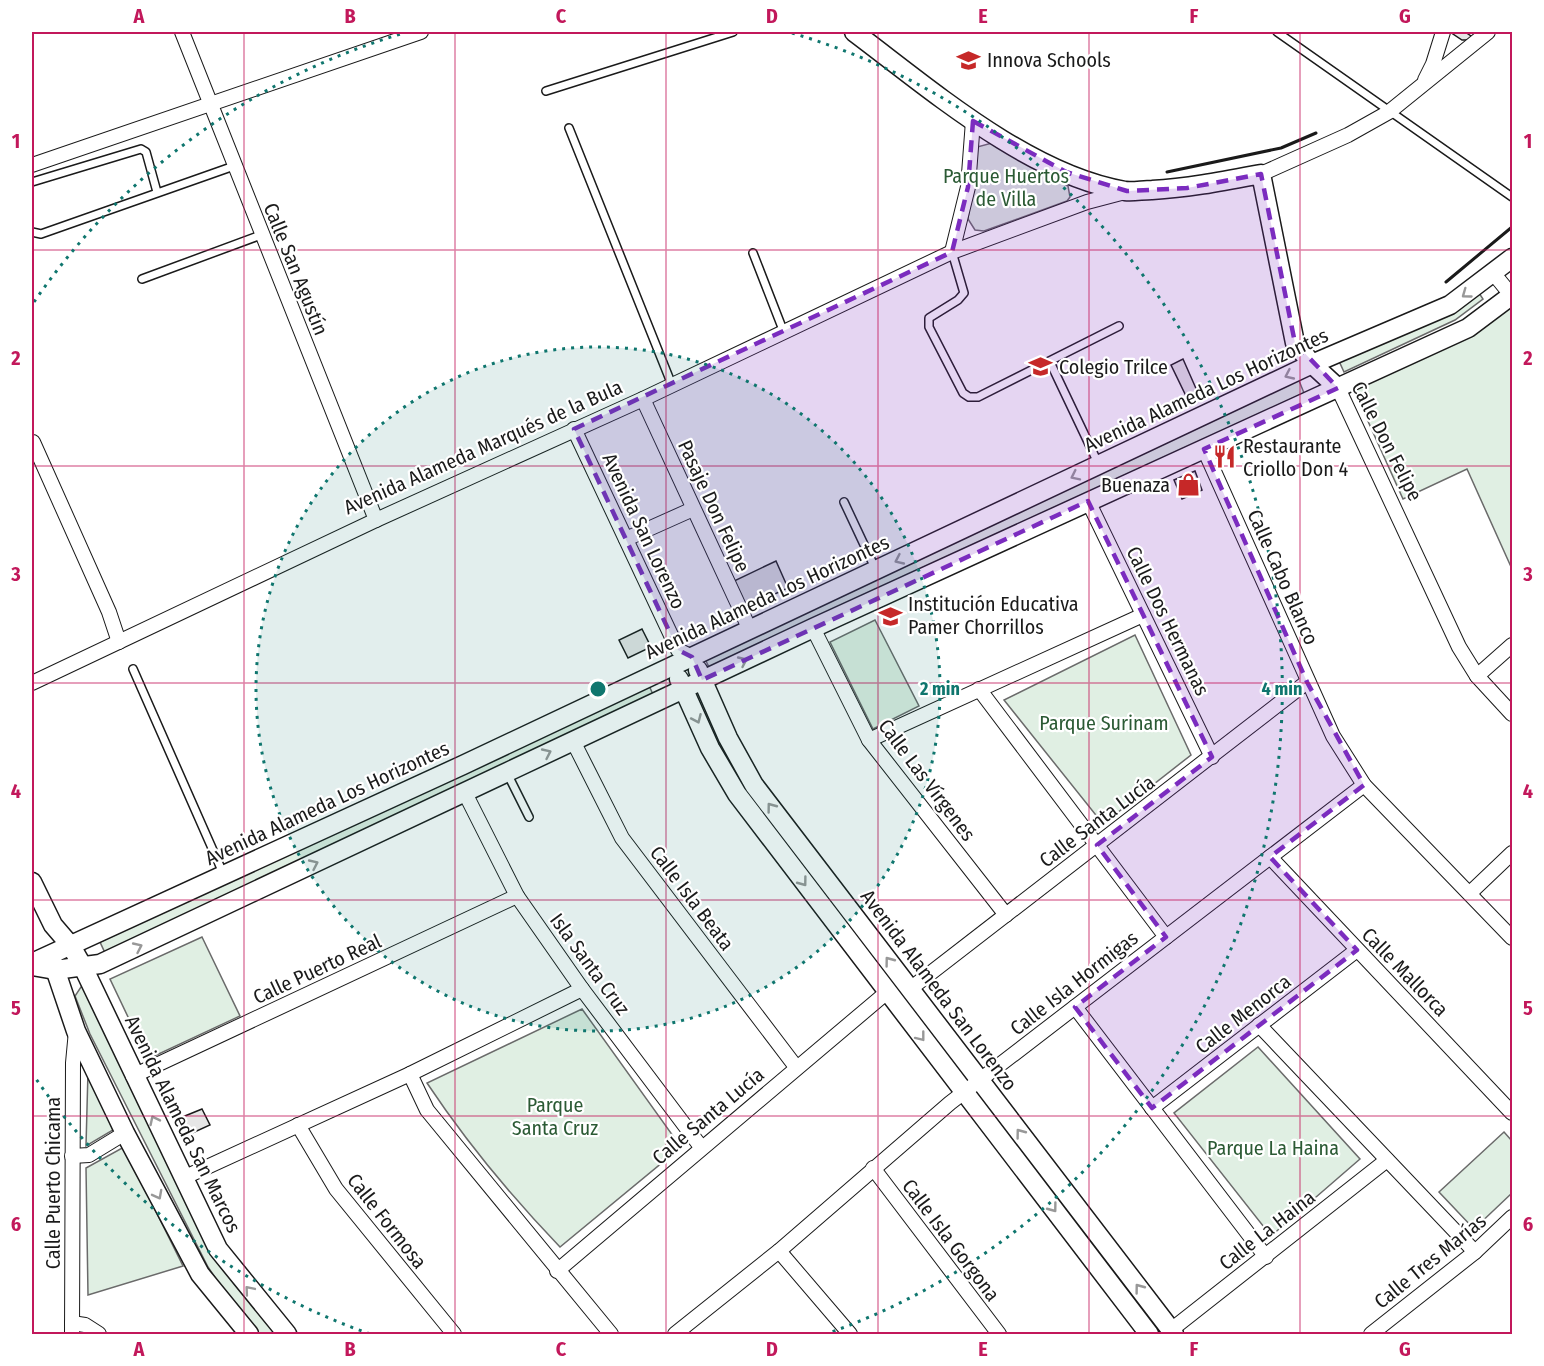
<svg xmlns="http://www.w3.org/2000/svg" width="1544" height="1366" font-family="'Fira Sans Condensed',sans-serif">
	<style>
		.green { fill: #e0efe3; stroke: #6a6a6a; stroke-width: 1.5 }
		.building { fill: #e6e6e6; stroke: #1a1a1a; stroke-width: 1.5 }
		.lines { fill: none; stroke-linecap: round; stroke-linejoin: round }
		.lane-casing { stroke: #1a1a1a; stroke-width: 10 }
		.street-casing { stroke: #1a1a1a; stroke-width: 16 }
		.secondary-casing { stroke: #1a1a1a; stroke-width: 21 }
		.lane { stroke: #fff; stroke-width: 7 }
		.street { stroke: #fff; stroke-width: 14 }
		.secondary { stroke: #fff; stroke-width: 18 }
		.wall { stroke: #1a1a1a; stroke-width: 3 }
		.oneway { stroke: #989898 }
		.marked { fill: #7b2cbf; fill-opacity: 0.2; stroke: #7b2cbf; stroke-width: 4.5; stroke-dasharray: 12 8; stroke-linejoin: round }
		.grid { fill: none; stroke: #c2185b; stroke-width: 1.5; stroke-opacity: 0.55 }
		.ring { fill: none; stroke: #0f766e; stroke-width: 3; stroke-dasharray: 3 6 }
		.labels { text-anchor: middle; stroke-width: 4.5; stroke-linejoin: round; paint-order: stroke }
		.poi-label { font-size: 20px; fill: #1a1a1a; stroke: #fff; text-anchor: start }
		.park-label { font-size: 20px; fill: #2b5a34; stroke: #fff }
		.street-label { font-size: 20px; fill: #1a1a1a; stroke: #fff }
		.centre { fill: #0f766e; stroke: #fff; stroke-width: 3 }
		.ring-label { font-size: 18px; text-anchor: middle; font-weight: bold; fill: #0f766e; stroke: #fff; stroke-width: 4.5; stroke-linejoin: round; paint-order: stroke }
		.neatline { fill: none; stroke: #c2185b; stroke-width: 2 }
		.grid-label { font-size: 20px; text-anchor: middle; font-weight: bold; fill: #c2185b }
	</style>
	<rect width="100%" height="100%" fill="#fff"/>
	<g class="green">
		<path d="M992 143 1068 186 1070 197 1067 201 984 231 975 230 968 219 977 147Z"/>
		<path d="M1477 290 1483 299 1455 320 1344 372 1339 361Z"/>
		<path d="M1511 307 1512 308V569L1467 469 1403 499 1354 390 1479 330Z"/>
		<path d="M1298 378 1304 393 711 671 704 657Z"/>
		<path d="M875 620 919 706 873 729 830 642Z"/>
		<path d="M1135 635 1191 755 1103 824 1004 700Z"/>
		<path d="M648 683 654 697 106 955 100 942Z"/>
		<path d="M202 937 240 1016 148 1059 110 979Z"/>
		<path d="M81 987H85L182 1182 278 1334H259L231 1301 208 1267 90 1034 75 996Z"/>
		<path d="M582 1009 681 1147 560 1247C511 1196 467 1143 427 1083Z"/>
		<path d="M1258 1047 1360 1159 1271 1236 1174 1113Z"/>
		<path d="M88 1071 113 1130 86 1146Z"/>
		<path d="M989 1101 1167 1334H1155L981 1107Z"/>
		<path d="M1504 1132 1512 1141V1193L1474 1229 1439 1192Z"/>
		<path d="M124 1147 183 1266 88 1295 86 1168Z"/>
	</g>
	<g class="building">
		<path d="M1450 32H1465L1471 36 1469 40H1462Z"/>
		<path d="M1183 359 1198 393 1187 398 1171 365Z"/>
		<path d="M1195 471 1202 490 1182 499 1174 480Z"/>
		<path d="M776 561 788 588 746 607 734 581Z"/>
		<path d="M642 629 651 647 628 658 619 640Z"/>
		<path d="M202 1109 210 1125 188 1135 180 1118Z"/>
	</g>
	<g class="lines">
		<defs>
			<g id="lane">
				<path d="M1277 32 1512 197"/>
				<path d="M546 91 733 32"/>
				<path d="M569 128 672 385"/>
				<path d="M32 182 141 149 146 152 157 192"/>
				<path d="M32 232 41 234 234 166"/>
				<path d="M952 252 964 293 958 300 929 318V327L963 393 969 397H978L1119 326"/>
				<path d="M753 253 783 330"/>
				<path d="M142 279 261 235"/>
				<path d="M1050 362 1098 463"/>
				<path d="M844 502 875 568"/>
				<path d="M133 669 223 873"/>
				<path d="M507 773 529 817"/>
			</g>
			<g id="street">
				<path d="M182 32 376 520"/>
				<path d="M1425 80 1433 64 1443 32"/>
				<path d="M32 165 421 32"/>
				<path d="M1261 174 1348 135 1389 112 1488 32"/>
				<path d="M952 252 968 187 973 121"/>
				<path d="M1494 274 1512 296"/>
				<path d="M1338 388 1459 647 1477 676 1512 714"/>
				<path d="M643 399 750 630"/>
				<path d="M574 429 678 650 692 657"/>
				<path d="M33 442 109 612 119 642"/>
				<path d="M1204 449 1333 736 1364 785 1512 938"/>
				<path d="M1088 501 1212 757"/>
				<path d="M626 539 693 509"/>
				<path d="M813 628 869 740 1006 915"/>
				<path d="M1477 676 1512 645"/>
				<path d="M32 683 376 520 643 399 952 252 1087 202 1125 192"/>
				<path d="M979 689 1166 937"/>
				<path d="M869 740 1143 615"/>
				<path d="M573 741 622 838 796 1067"/>
				<path d="M465 793 517 896 582 989 701 1147"/>
				<path d="M1270 857 1512 1113"/>
				<path d="M1470 893 1512 853"/>
				<path d="M910 989 1307 682"/>
				<path d="M1075 1007 1266 1257"/>
				<path d="M1259 1025 1475 1252"/>
				<path d="M410 1074 427 1110 611 1334"/>
				<path d="M133 1076 517 896"/>
				<path d="M1152 1108 1357 950"/>
				<path d="M298 1125 336 1189 454 1334"/>
				<path d="M72 1156 89 1155 125 1133"/>
				<path d="M873 1168 999 1334"/>
				<path d="M183 1178 410 1074 582 989"/>
				<path d="M779 1251 850 1334"/>
				<path d="M557 1271 886 993"/>
				<path d="M72 1323 85 1325 99 1334"/>
				<path d="M1171 1330 1387 1160"/>
				<path d="M72 1334 73 1063 76 1031"/>
				<path d="M675 1334 779 1251 950 1103 1364 785"/>
				<path d="M1371 1334 1475 1252 1512 1217"/>
			</g>
			<g id="secondary">
				<path d="M854 32C930 89 1029 175 1125 191 1133 192 1143 190 1152 190 1189 188 1224 181 1261 174L1295 343 1312 364 1338 388"/>
				<path d="M698 670 728 738 754 785 1174 1334"/>
				<path d="M679 679 710 748 737 794 1149 1334"/>
				<path d="M32 882 53 925 71 946 83 967 218 1249 287 1334"/>
				<path d="M52 960 76 1031 125 1133 200 1274 249 1334"/>
				<path d="M32 963 463 765 1312 364 1450 305 1512 258"/>
				<path d="M32 966 55 970 100 964 813 628 1468 328 1512 295"/>
			</g>
		</defs>
		<use href="#lane" class="lane-casing"/>
		<use href="#street" class="street-casing"/>
		<use href="#secondary" class="secondary-casing"/>
		<use href="#lane" class="lane"/>
		<use href="#street" class="street"/>
		<use href="#secondary" class="secondary"/>
		<g class="wall">
			<path d="M1167 172 1281 148 1316 133"/>
			<path d="M1446 282 1512 227"/>
		</g>
	</g>
	<defs><path id="oneway-chevron" d="M-2-3.5L2.5 0L-2 3.5" fill="none" stroke-width="1.6" stroke-linecap="round" stroke-linejoin="round" transform="scale(1.5)"/></defs>
	<g class="oneway">
		<use href="#oneway-chevron" transform="translate(1466 294) rotate(144)"/>
		<use href="#oneway-chevron" transform="translate(1289 375) rotate(155)"/>
		<use href="#oneway-chevron" transform="translate(1075 476) rotate(154)"/>
		<use href="#oneway-chevron" transform="translate(899 560) rotate(155)"/>
		<use href="#oneway-chevron" transform="translate(743 661) rotate(-25)"/>
		<use href="#oneway-chevron" transform="translate(697 719) rotate(66)"/>
		<use href="#oneway-chevron" transform="translate(547 753) rotate(-25)"/>
		<use href="#oneway-chevron" transform="translate(771 807) rotate(-127)"/>
		<use href="#oneway-chevron" transform="translate(314 864) rotate(-25)"/>
		<use href="#oneway-chevron" transform="translate(803 882) rotate(53)"/>
		<use href="#oneway-chevron" transform="translate(138 947) rotate(-25)"/>
		<use href="#oneway-chevron" transform="translate(889 961) rotate(-127)"/>
		<use href="#oneway-chevron" transform="translate(921 1037) rotate(52)"/>
		<use href="#oneway-chevron" transform="translate(154 1120) rotate(-116)"/>
		<use href="#oneway-chevron" transform="translate(1020 1133) rotate(-127)"/>
		<use href="#oneway-chevron" transform="translate(158 1195) rotate(62)"/>
		<use href="#oneway-chevron" transform="translate(1053 1208) rotate(53)"/>
		<use href="#oneway-chevron" transform="translate(1139 1288) rotate(-127)"/>
		<use href="#oneway-chevron" transform="translate(249 1290) rotate(-130)"/>
	</g>
	<path class="marked" d="M973 121 1066 172 1127 191 1187 188 1261 174 1295 343 1338 388 1204 449 1307 682 1364 785 1270 857 1357 950 1152 1108 1075 1007 1166 937 1097 845 1212 757 1088 501 702 680 692 657 678 650 574 429 952 252 968 187Z"/>
	<path class="grid" d="M244 32V1334M455 32V1334M666 32V1334M878 32V1334M1089 32V1334M1300 32V1334M32 250H1512M32 466H1512M32 683H1512M32 900H1512M32 1116H1512"/>
	<circle cx="598" cy="689" r="342" fill="#0f766e" fill-opacity=".12"/>
	<g class="ring">
		<circle cx="598" cy="689" r="342"/>
		<path d="M370 1334A684 684 0 0 1 34 1076M34 302A684 684 0 0 1 404 33M792 33A684 684 0 0 1 826 1334"/>
	</g>
	<defs>
		<symbol id="school-bare" viewBox="-9 -9 18 18"><path d="M0-5L7-2L0 1L-7-2ZM-4 1L0 2.5L4 1V4Q0 6-4 4Z" fill="#c62828" stroke="#fff" stroke-width="2.5" paint-order="stroke"/></symbol>
		<symbol id="restaurant-bare" viewBox="-9 -9 18 18"><path d="M-5-6h1v4h1v-4h1v4h1v-4h1v5L-1.5 .5V6h-2V.5L-5-1ZM5-6V6H3V1.5H1.5Q1.5-4 5-6Z" fill="#c62828" stroke="#fff" stroke-width="2.5" paint-order="stroke"/></symbol>
		<symbol id="shop-bare" viewBox="-9 -9 18 18"><path d="M-5-2.5h2.3a2.7 3.5 0 0 1 5.4 0H5L5.5 6h-11ZM-1.5-2.5h3a1.5 2.3 0 0 0-3 0Z" fill="#c62828" stroke="#fff" stroke-width="2.5" paint-order="stroke"/></symbol>
	</defs>
	<g fill-rule="evenodd">
		<use href="#school-bare" x="952" y="44" width="33" height="33"/>
		<use href="#school-bare" x="1024" y="350" width="33" height="33"/>
		<use href="#restaurant-bare" x="1208" y="440" width="33" height="33"/>
		<use href="#shop-bare" x="1172" y="468" width="33" height="33"/>
		<use href="#school-bare" x="874" y="600" width="33" height="33"/>
	</g>
	<g class="labels">
		<g class="poi-label">
			<text x="987" y="67">Innova Schools</text>
			<text x="1059" y="374">Colegio Trilce</text>
			<text x="1243" y="453">Restaurante<tspan x="1243" dy="23">Criollo Don 4</tspan></text>
			<text x="1170" y="492" text-anchor="end">Buenaza</text>
			<text x="908" y="611">Institución Educativa<tspan x="908" dy="23">Pamer Chorrillos</tspan></text>
		</g>
		<g class="park-label">
			<text x="1006" y="183">Parque Huertos<tspan x="1006" dy="23">de Villa</tspan></text>
			<text x="1104" y="730">Parque Surinam</text>
			<text x="555" y="1112">Parque<tspan x="555" dy="23">Santa Cruz</tspan></text>
			<text x="1273" y="1155">Parque La Haina</text>
		</g>
		<g class="street-label">
			<text transform="translate(296 269) rotate(68)" y="7">Calle San Agustín</text>
			<text transform="translate(1206 390) rotate(-25)" y="7">Avenida Alameda Los Horizontes</text>
			<text transform="translate(1387 441) rotate(63)" y="7">Calle Don Felipe</text>
			<text transform="translate(483 447) rotate(-24)" y="7">Avenida Alameda Marqués de la Bula</text>
			<text transform="translate(714 506) rotate(65)" y="7">Pasaje Don Felipe</text>
			<text transform="translate(644 531) rotate(65)" y="7">Avenida San Lorenzo</text>
			<text transform="translate(1283 577) rotate(66)" y="7">Calle Cabo Blanco</text>
			<text transform="translate(767 597) rotate(-25)" y="7">Avenida Alameda Los Horizontes</text>
			<text transform="translate(1168 621) rotate(64)" y="7">Calle Dos Hermanas</text>
			<text transform="translate(927 780) rotate(53)" y="7">Calle Las Vírgenes</text>
			<text transform="translate(327 803) rotate(-25)" y="7">Avenida Alameda Los Horizontes</text>
			<text transform="translate(1097 821) rotate(-37)" y="7">Calle Santa Lucía</text>
			<text transform="translate(692 898) rotate(53)" y="7">Calle Isla Beata</text>
			<text transform="translate(590 964) rotate(54)" y="7">Isla Santa Cruz</text>
			<text transform="translate(317 969) rotate(-25)" y="7">Calle Puerto Real</text>
			<text transform="translate(1405 972) rotate(46)" y="7">Calle Mallorca</text>
			<text transform="translate(1074 983) rotate(-38)" y="7">Calle Isla Hormigas</text>
			<text transform="translate(939 990) rotate(53)" y="7">Avenida Alameda San Lorenzo</text>
			<text transform="translate(1243 1014) rotate(-38)" y="7">Calle Menorca</text>
			<text transform="translate(708 1116) rotate(-40)" y="7">Calle Santa Lucía</text>
			<text transform="translate(183 1124) rotate(64)" y="7">Avenida Alameda San Marcos</text>
			<text transform="translate(53 1183) rotate(-90)" y="7">Calle Puerto Chicama</text>
			<text transform="translate(387 1221) rotate(52)" y="7">Calle Formosa</text>
			<text transform="translate(1267 1230) rotate(-38)" y="7">Calle La Haina</text>
			<text transform="translate(951 1240) rotate(53)" y="7">Calle Isla Gorgona</text>
			<text transform="translate(1430 1261) rotate(-39)" y="7">Calle Tres Marías</text>
		</g>
	</g>
	<circle cx="598" cy="689" r="9" class="centre"/>
	<g class="ring-label">
		<text x="940" y="695">2 min</text>
		<text x="1282" y="695">4 min</text>
	</g>
	<rect width="1544" height="1366" fill="none" stroke="#ffffff" stroke-width="66"/>
	<rect x="33" y="33" width="1478" height="1300" class="neatline"/>
	<g class="grid-label">
		<text x="139" y="23">A</text>
		<text x="350" y="23">B</text>
		<text x="561" y="23">C</text>
		<text x="772" y="23">D</text>
		<text x="983" y="23">E</text>
		<text x="1194" y="23">F</text>
		<text x="1405" y="23">G</text>
		<text x="16" y="148">1</text>
		<text x="1528" y="148">1</text>
		<text x="16" y="365">2</text>
		<text x="1528" y="365">2</text>
		<text x="16" y="581">3</text>
		<text x="1528" y="581">3</text>
		<text x="16" y="798">4</text>
		<text x="1528" y="798">4</text>
		<text x="16" y="1015">5</text>
		<text x="1528" y="1015">5</text>
		<text x="16" y="1231">6</text>
		<text x="1528" y="1231">6</text>
		<text x="139" y="1356">A</text>
		<text x="350" y="1356">B</text>
		<text x="561" y="1356">C</text>
		<text x="772" y="1356">D</text>
		<text x="983" y="1356">E</text>
		<text x="1194" y="1356">F</text>
		<text x="1405" y="1356">G</text>
	</g>
</svg>
